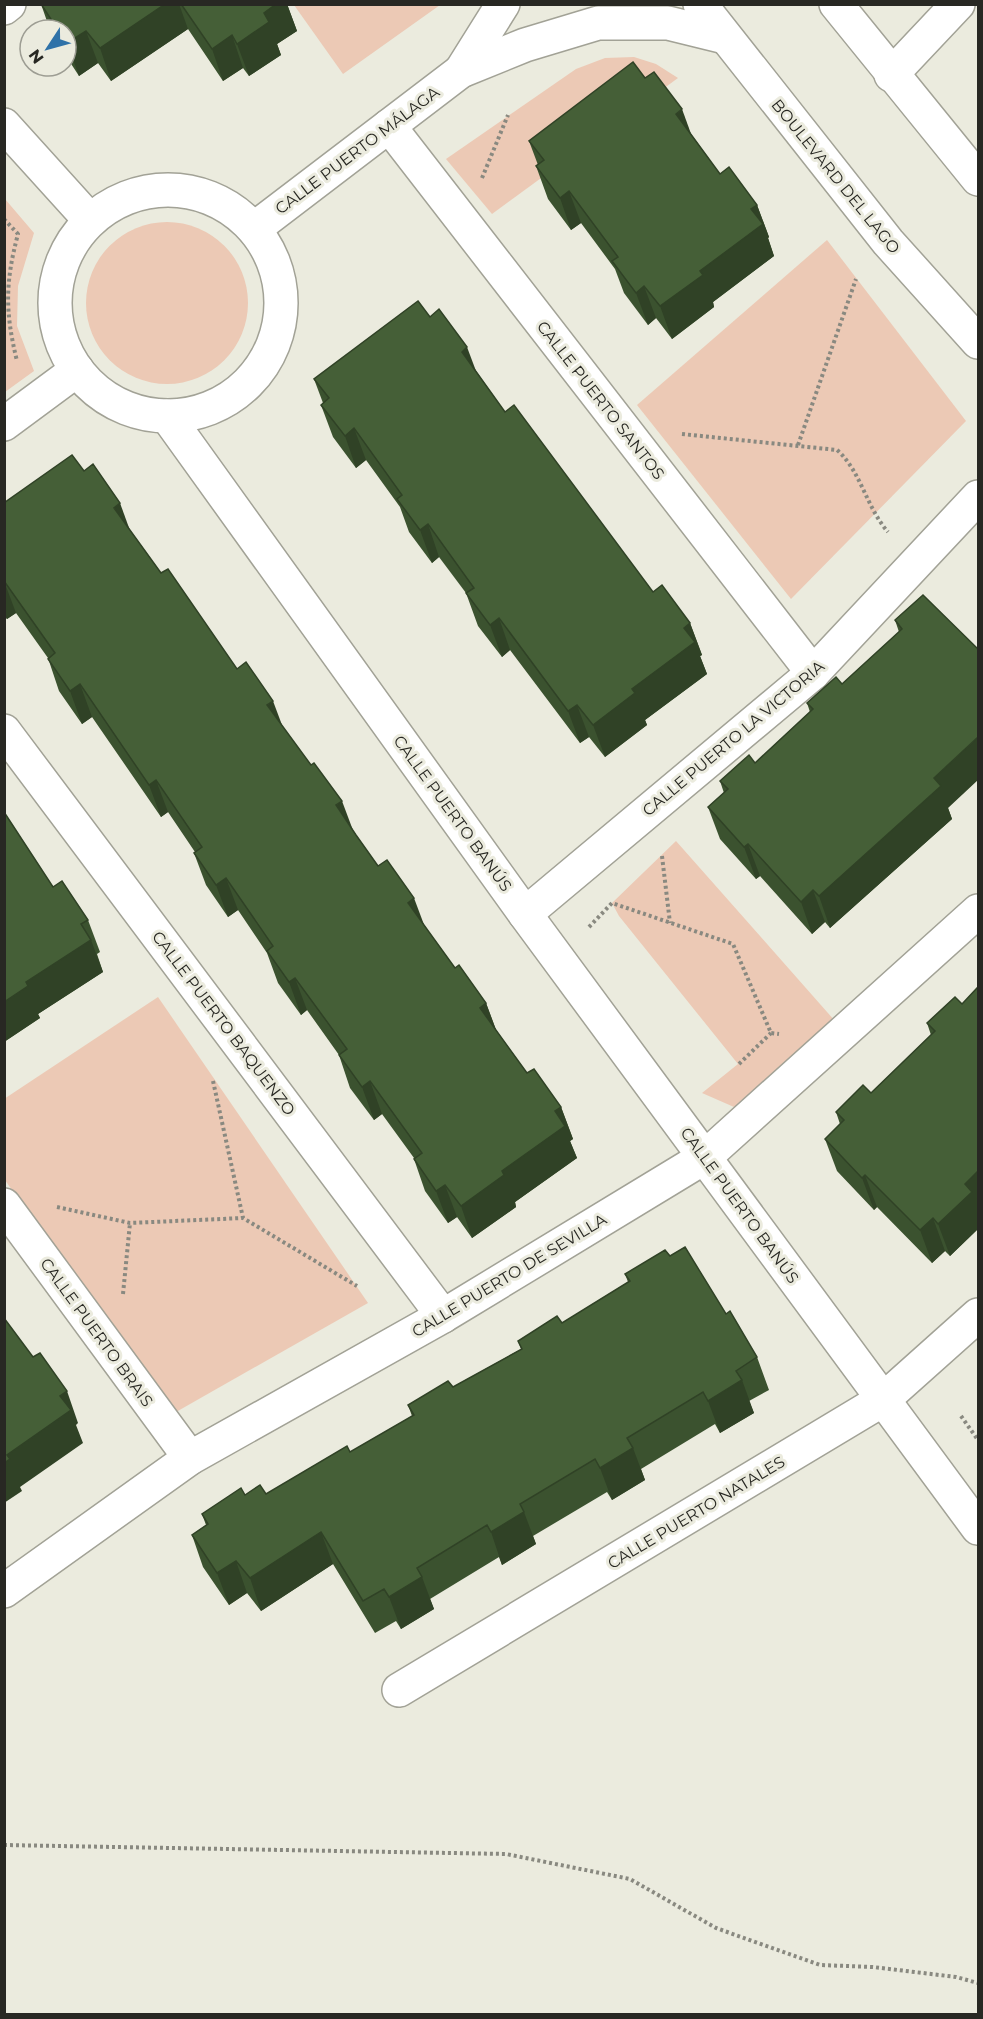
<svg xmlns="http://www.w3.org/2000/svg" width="983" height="2019" font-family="Montserrat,sans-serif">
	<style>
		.green { fill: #ecc9b5 }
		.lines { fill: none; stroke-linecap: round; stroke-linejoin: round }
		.minor-casing { stroke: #a2a296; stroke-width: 36 }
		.tertiary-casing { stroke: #a2a296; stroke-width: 36 }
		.path { stroke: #898980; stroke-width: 4; stroke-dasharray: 3 3; stroke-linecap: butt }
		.minor { stroke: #fff; stroke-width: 33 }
		.tertiary { stroke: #fff; stroke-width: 33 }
		.wall { fill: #3b522f }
		.shaded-wall { fill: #304226 }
		.building { fill: #455f37; stroke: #304226; stroke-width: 1.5 }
		.labels { text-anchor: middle; stroke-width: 6; stroke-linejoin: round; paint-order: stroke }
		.street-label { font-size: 16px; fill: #282823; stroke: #ebebde }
	</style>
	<rect width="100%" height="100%" fill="#ebebde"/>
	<g class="green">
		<path d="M294 5H440L343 74Z"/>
		<path d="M634 57 656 64 678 78 492 214 446 159 576 69 605 58Z"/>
		<path d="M5 199 34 233 18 286 17 326 34 371 5 392Z"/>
		<circle cx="167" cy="303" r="81"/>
		<path d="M827 240 966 421 791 599 637 405Z"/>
		<path d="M676 841 835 1021 752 1101 734 1107 702 1093 738 1064 619 916 612 903Z"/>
		<path d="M158 997 368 1303 169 1416 5 1180 4 1099Z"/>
	</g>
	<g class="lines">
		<defs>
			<g id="minor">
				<path d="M4 8 9 4"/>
				<path d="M461 71 503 4"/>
				<path d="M891 75 958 4"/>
				<path d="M4 125 89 219"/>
				<path d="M389 126 813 673"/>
				<circle cx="168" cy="303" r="113"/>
				<path d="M254 229 461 71 525 45 598 23H668L725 37"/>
				<path d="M167 416 525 914 978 1528"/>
				<path d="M4 424 77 370"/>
				<path d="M4 731 443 1316"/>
				<path d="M525 914 813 673 978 497"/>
				<path d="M4 1205 190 1458"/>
				<path d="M4 1591 190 1458 443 1316 705 1157 978 911"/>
				<path d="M399 1690 884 1399 978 1315"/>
			</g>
			<g id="tertiary">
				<path d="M700 4 888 242 978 342"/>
				<path d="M836 4 978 179"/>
			</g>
		</defs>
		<use href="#minor" class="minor-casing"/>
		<use href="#tertiary" class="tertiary-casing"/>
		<g class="path">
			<path d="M482 178 508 115"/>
			<path d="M4 219 18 234C5 283 5 312 17 361"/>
			<path d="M682 434 837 450C861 471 866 507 888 532"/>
			<path d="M798 445 856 279"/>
			<path d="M662 856 670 923"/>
			<path d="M589 927 612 903 733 944 771 1033 779 1034"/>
			<path d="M739 1064 771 1033"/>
			<path d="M213 1081 243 1218"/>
			<path d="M57 1207 130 1223 243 1218 357 1286"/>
			<path d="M123 1294 130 1223"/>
			<path d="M961 1416 978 1440"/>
			<path d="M4 1845 506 1854 630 1879 716 1928 820 1965 873 1967 956 1977 978 1983"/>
		</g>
		<use href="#minor" class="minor"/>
		<use href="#tertiary" class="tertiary"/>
	</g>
	<g class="wall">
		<path d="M41 4H287L297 31 277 44 281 55 249 76 243 68 223 81 188 29 111 81 98 63 79 76 66 56V30H50Z"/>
		<path d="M691 134 720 174 757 205 769 237 768 238 774 256 713 302 714 307 672 339 656 318 648 325 624 293 615 269 581 223 571 230 548 199 536 166 538 165 529 141Z"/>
		<path d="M476 371 505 412 653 592 690 623 702 655 700 656 707 674 645 720 647 725 605 757 589 737 580 743 510 650 502 657 478 626 466 593 439 557 432 563 409 532 400 507 366 460 356 468 333 437 321 405 323 403 314 379Z"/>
		<path d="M84 471 130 530 161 573 283 728 354 832 378 866 424 925 455 968 486 1003 496 1030 527 1073 561 1107 573 1139 570 1141 577 1158 515 1202 516 1207 472 1238 457 1217 448 1223 425 1191 414 1159V1158L382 1114 374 1120 350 1088 339 1055 307 1010 301 1015 278 983 267 953 238 910 228 917 206 885 194 853 195 852 168 812 161 817 92 717 82 724 59 691 48 658 16 613 7 619 4 616V503Z"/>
		<path d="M923 595 948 808 952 819 830 928 825 922 812 934 760 876 756 879 720 839 708 807 724 793 720 781 755 763 810 712 807 703 842 684 899 632 895 620Z"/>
		<path d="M4 812 53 887 88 920 100 952 97 954 103 972 38 1014 40 1018 4 1042Z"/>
		<path d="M978 987V1229L950 1256 945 1251 932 1263 877 1207 874 1210 837 1171 825 1139 840 1124 836 1112 871 1093 931 1035 927 1023 962 1004Z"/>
		<path d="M670 1256 726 1314 757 1357 769 1390 749 1401 754 1413 720 1433 715 1424 641 1469 645 1480 612 1500 607 1492 533 1536 536 1544 502 1565 499 1557 430 1599 434 1609 401 1629 396 1621 375 1633 333 1564 261 1611 247 1593 229 1605 203 1567 192 1535 206 1525 202 1514 245 1495 266 1494 350 1452 412 1416 408 1405 453 1387 521 1349 518 1341 562 1323 628 1282 625 1274Z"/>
	</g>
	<g class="shaded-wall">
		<path d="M165 4H179L188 29 111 81 100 48Z"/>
		<path d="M276 4H287L297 31 277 44 281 55 249 76 237 44 264 13Z"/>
		<path d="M86 31 98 63 79 76 67 43Z"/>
		<path d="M232 35 243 68 223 81 212 49Z"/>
		<path d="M682 109 694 142 676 114Z"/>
		<path d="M569 191 581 223 571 230 560 198Z"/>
		<path d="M757 205 769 237 768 238 774 256 713 302 714 307 672 339 660 306 700 271 751 209Z"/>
		<path d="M644 286 656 318 648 325 636 293Z"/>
		<path d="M467 347 479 379 462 352Z"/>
		<path d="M354 428 366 460 356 468 345 436Z"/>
		<path d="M120 503 132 536 114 508Z"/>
		<path d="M428 524 439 557 432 563 420 530Z"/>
		<path d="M4 581 16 613 7 619 4 612Z"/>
		<path d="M499 618 510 650 502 657 490 625Z"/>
		<path d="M690 623 702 655 700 656 707 674 645 720 647 725 605 757 593 725 632 689 684 628Z"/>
		<path d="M80 684 92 717 82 724 70 691Z"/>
		<path d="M273 701 285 733 267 705Z"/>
		<path d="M577 705 589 737 580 743 568 711Z"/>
		<path d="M978 737V780L948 808 952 819 830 928 819 896 934 778Z"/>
		<path d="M156 780 168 812 161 817 149 785Z"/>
		<path d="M342 801 354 833 336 805Z"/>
		<path d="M748 844 760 876 756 879 744 847Z"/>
		<path d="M226 878 238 910 228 917 216 885Z"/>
		<path d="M813 890 825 922 812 934 801 902Z"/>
		<path d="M414 898 426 930 408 903Z"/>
		<path d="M91 940 103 972 38 1014 40 1018 4 1042V1002L26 982Z"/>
		<path d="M295 978 307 1010 301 1015 289 982Z"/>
		<path d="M486 1003 498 1035 480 1008Z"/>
		<path d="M370 1081 382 1114 374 1120 362 1087Z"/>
		<path d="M561 1107 573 1139 570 1141 577 1158 515 1202 516 1207 472 1238 461 1206 502 1171 555 1111Z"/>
		<path d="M978 1171V1229L950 1256 938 1224 965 1184Z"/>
		<path d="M865 1175 877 1207 874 1210 862 1178Z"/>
		<path d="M445 1185 457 1217 448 1223 436 1191Z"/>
		<path d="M933 1218 945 1251 932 1263 920 1230Z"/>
		<path d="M742 1380 754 1413 720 1433 708 1401Z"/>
		<path d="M67 1391 78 1423 76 1425 83 1443 20 1487 22 1491 4 1503V1463L7 1455 60 1396Z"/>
		<path d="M633 1448 645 1480 612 1500 600 1468Z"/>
		<path d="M524 1512 536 1544 502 1565 491 1532Z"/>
		<path d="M321 1532 333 1564 261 1611 250 1578Z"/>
		<path d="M236 1561 247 1593 229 1605 217 1573Z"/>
		<path d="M422 1577 434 1609 401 1629 389 1597Z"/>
	</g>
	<g class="building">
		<path d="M41 4H165L100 48 86 31 67 43 66 41V30H58Z"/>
		<path d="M181 4H276L264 13 269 22 237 44 232 35 212 49Z"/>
		<path d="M633 62 645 78 654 72 682 109 676 114 720 174 729 167 757 205 751 209 763 224 700 271 703 275 660 306 644 286 636 293 612 261 618 257 569 191 560 198 536 166 544 160 529 141Z"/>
		<path d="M418 301 430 317 439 309 467 347 462 352 505 412 514 405 653 592 662 585 690 623 684 628 695 642 632 689 635 693 593 725 577 705 568 711 499 618 490 625 466 593 474 588 428 524 420 530 397 499 402 495 354 428 345 436 321 405 329 398 314 379Z"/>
		<path d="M72 455 84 471 93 464 120 503 114 508 161 573 168 569 237 669 246 662 273 701 267 705 311 765 314 763 342 801 336 805 356 835 378 866 387 860 414 898 408 903 455 968 459 965 486 1003 480 1008 527 1073 534 1069 561 1107 555 1111 565 1126 502 1171 504 1175 461 1206 445 1185 436 1191 414 1159 422 1153 370 1081 362 1087 339 1055 347 1049 295 978 289 982 267 951 273 946 226 878 216 885 194 853 202 847 156 780 149 785 80 684 70 691 48 659 55 653 4 581V503Z"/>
		<path d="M923 595 978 649V737L934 778 941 786 819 896 813 890 801 902 748 844 744 847 708 807 728 789 720 781 749 755 755 763 813 709 807 703 836 677 842 684 902 629 895 620Z"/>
		<path d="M4 812 53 887 62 881 88 920 81 924 91 940 26 982 28 986 4 1002Z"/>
		<path d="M978 987V1171L965 1184 972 1192 938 1224 933 1218 920 1230 865 1175 862 1178 825 1139 844 1120 836 1112 863 1085 871 1093 935 1031 927 1023 955 997 962 1004Z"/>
		<path d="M685 1247 726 1314 730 1311 757 1357 736 1371 742 1380 708 1401 703 1392 627 1438 633 1448 600 1468 595 1459 520 1504 524 1512 491 1532 487 1525 417 1568 422 1577 389 1597 384 1589 363 1601 321 1532 250 1578 236 1561 217 1573 192 1535 208 1524 202 1514 241 1488 245 1495 260 1485 266 1494 347 1446 350 1452 414 1415 408 1405 448 1381 453 1387 522 1349 518 1341 557 1316 562 1323 630 1281 625 1274 665 1250 670 1256Z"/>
		<path d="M4 1318 33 1357 40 1353 67 1391 60 1396 71 1410 7 1455 10 1459 4 1463Z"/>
	</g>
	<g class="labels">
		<g class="street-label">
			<text transform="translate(357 150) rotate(-37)" y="6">CALLE PUERTO MÁLAGA</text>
			<text transform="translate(836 176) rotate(51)" y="6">BOULEVARD DEL LAGO</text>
			<text transform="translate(601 400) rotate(52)" y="6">CALLE PUERTO SANTOS</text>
			<text transform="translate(733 738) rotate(-40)" y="6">CALLE PUERTO LA VICTORIA</text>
			<text transform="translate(453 813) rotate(54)" y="6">CALLE PUERTO BANÚS</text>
			<text transform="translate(224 1023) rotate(53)" y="6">CALLE PUERTO BAQUENZO</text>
			<text transform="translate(740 1205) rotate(54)" y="6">CALLE PUERTO BANÚS</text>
			<text transform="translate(509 1275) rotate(-31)" y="6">CALLE PUERTO DE SEVILLA</text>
			<text transform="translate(97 1332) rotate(54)" y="6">CALLE PUERTO BRAIS</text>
			<text transform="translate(696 1512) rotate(-31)" y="6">CALLE PUERTO NATALES</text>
		</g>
	</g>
	<rect width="983" height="2019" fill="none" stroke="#282823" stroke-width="12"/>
	<g transform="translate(48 48) rotate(234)"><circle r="28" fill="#ebebde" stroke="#9d9d93" stroke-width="1.5"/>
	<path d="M0-4.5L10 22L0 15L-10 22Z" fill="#2f72a8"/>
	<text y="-9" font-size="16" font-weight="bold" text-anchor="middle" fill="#282823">N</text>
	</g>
</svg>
